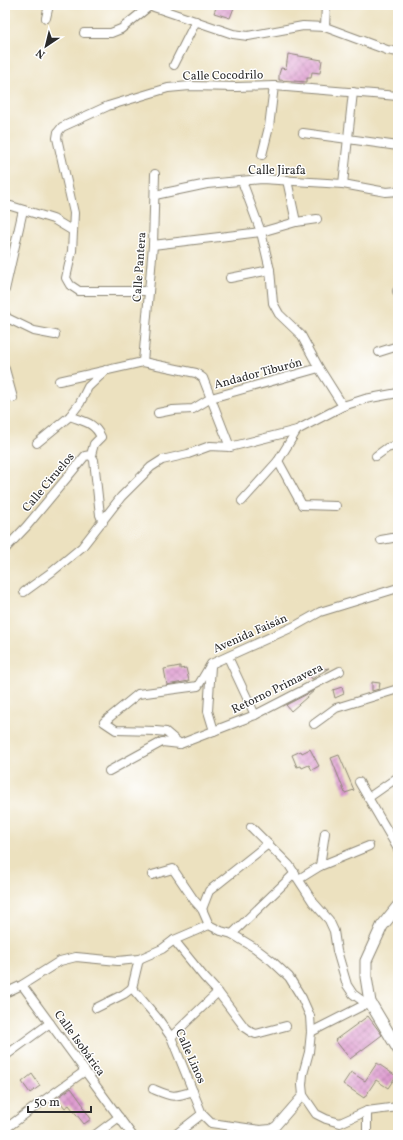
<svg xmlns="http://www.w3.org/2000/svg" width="403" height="1140" font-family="Vollkorn,serif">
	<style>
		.building { fill: url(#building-cross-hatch) }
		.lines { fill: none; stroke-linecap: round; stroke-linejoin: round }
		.minor-casing { stroke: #8c8675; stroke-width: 10 }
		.secondary-casing { stroke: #8c8675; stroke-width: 13 }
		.minor { stroke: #fff; stroke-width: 8 }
		.secondary { stroke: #fff; stroke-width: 11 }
		.labels { text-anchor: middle; stroke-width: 3; stroke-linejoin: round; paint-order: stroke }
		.street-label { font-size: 12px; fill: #2b2b2b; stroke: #fff }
	</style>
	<defs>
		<pattern id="building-cross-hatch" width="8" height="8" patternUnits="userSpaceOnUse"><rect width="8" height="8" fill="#dd98ce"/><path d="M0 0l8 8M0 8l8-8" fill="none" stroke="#b37ca7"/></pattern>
	</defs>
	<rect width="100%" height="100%" fill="#fff"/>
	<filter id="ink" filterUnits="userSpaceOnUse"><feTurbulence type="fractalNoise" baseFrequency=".025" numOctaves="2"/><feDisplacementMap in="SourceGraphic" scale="8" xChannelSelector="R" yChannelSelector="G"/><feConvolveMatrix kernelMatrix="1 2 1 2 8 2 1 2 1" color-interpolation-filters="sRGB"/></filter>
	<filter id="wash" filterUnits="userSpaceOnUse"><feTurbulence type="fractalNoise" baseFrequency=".012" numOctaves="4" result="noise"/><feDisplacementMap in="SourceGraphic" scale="16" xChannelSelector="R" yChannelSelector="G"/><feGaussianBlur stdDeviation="0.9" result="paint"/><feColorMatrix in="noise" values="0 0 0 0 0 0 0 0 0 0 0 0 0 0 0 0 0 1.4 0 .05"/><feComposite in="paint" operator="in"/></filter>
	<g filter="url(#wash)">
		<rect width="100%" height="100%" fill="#ece1bf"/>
		<g id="blocks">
			<g class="building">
				<path d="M217 5H235L230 18 214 13Z"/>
				<path d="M288 54 322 60 320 73 312 72 311 78H307V82L279 80V74L281 68 286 69Z"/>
				<path d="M180 666V669L186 668 189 681 167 685 164 669Z"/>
				<path d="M329 668 312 679 307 672Z"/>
				<path d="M372 682 380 683 379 689 372 691Z"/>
				<path d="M342 687 344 694 335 698 333 690Z"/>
				<path d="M315 690 291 711 286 705Z"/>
				<path d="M310 749 319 766 312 770 309 765 302 768 301 766 297 767 292 755 301 751 302 753Z"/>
				<path d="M339 755 354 790 345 793 331 758Z"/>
				<path d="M368 1016 382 1035 350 1059 335 1040Z"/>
				<path d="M377 1063 396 1076 388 1088 376 1080 364 1098 343 1084 351 1072 365 1081Z"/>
				<path d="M32 1074 40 1086 30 1093 22 1082Z"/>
				<path d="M71 1088 84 1106 83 1107 91 1119 84 1124 69 1105 65 1108 57 1098Z"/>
			</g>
		</g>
	</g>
	<g filter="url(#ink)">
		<use href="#blocks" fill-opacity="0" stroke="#8c8675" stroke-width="1"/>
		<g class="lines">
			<defs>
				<g id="minor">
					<path d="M148 5 233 34 248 36 303 26 325 27 387 50 398 52"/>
					<path d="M46 18 49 5"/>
					<path d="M325 27 326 5"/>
					<path d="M84 33H111L121 29 151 5"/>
					<path d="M174 65 196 21"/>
					<path d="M303 133 348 139 398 146"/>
					<path d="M262 155 269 127 274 86"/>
					<path d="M287 180 296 222"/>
					<path d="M242 181 261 232 270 270 273 303 279 314 301 335 319 368 343 406"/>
					<path d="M343 184 353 92"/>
					<path d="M155 195 207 184 262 179 343 184 386 192 398 191"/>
					<path d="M5 206H11L53 219 73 231"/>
					<path d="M153 245 261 232 296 222 317 219"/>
					<path d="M230 278 270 270"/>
					<path d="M5 290 23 210"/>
					<path d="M149 291H79L70 285 66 278 72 251 74 213 57 138 58 132 62 127 108 106 168 88 190 86 236 87 274 86 398 96"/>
					<path d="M397 291 398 294"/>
					<path d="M5 314 7 318 34 331 55 335"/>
					<path d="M379 352 398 346"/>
					<path d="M143 362 153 245 155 174"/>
					<path d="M5 369 13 398"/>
					<path d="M59 381 143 362 196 373 203 378 230 447"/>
					<path d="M158 413 173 410 193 409 211 398 319 368"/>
					<path d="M70 416C84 422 94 422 101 437L94 444 91 455 94 460 100 515 103 522"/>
					<path d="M37 443 70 416 80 403 88 387 106 370"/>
					<path d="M376 456 387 448 398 445"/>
					<path d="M278 461 302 505 336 506"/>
					<path d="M242 501 278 461 297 430"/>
					<path d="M381 540 398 537"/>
					<path d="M5 549 26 527 85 456 91 455"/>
					<path d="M24 592 53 571 82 547 121 497 151 467 162 460 188 454 210 446 230 447 297 430 343 406 365 399 398 393"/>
					<path d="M228 657 255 715"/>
					<path d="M211 666 208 711 214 731"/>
					<path d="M314 724 336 708 398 689"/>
					<path d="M180 744 166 732 156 731 116 730 104 722 138 694 198 686 211 664 295 626 320 612 398 588"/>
					<path d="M109 771 162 742 180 744 255 715 340 671"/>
					<path d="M359 782 398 849"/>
					<path d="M368 798 398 777"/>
					<path d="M251 827 289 865 313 902 329 920 334 931 337 951 347 985 353 994 367 1004"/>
					<path d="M320 866 325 833"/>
					<path d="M152 875 173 869 194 900 202 909 209 925"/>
					<path d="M299 879 320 866 369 846"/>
					<path d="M202 909 209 891 268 844"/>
					<path d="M232 934 295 873"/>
					<path d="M174 940 204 977 218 992 245 1028 251 1032 256 1034 286 1026"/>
					<path d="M22 985 132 1135"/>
					<path d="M132 988 159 1020 171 1037 202 1114 211 1123 260 1130 271 1129 276 1126 303 1095"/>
					<path d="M132 988 139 959"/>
					<path d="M5 993 22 985 60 961 76 957 118 961 139 959 162 949 174 940 209 925 221 931 232 934 255 948 272 961 289 977 302 998 310 1016 311 1032 309 1052 303 1074 302 1085 303 1095 316 1114 326 1119 340 1123 367 1111 398 1107"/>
					<path d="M96 1008 124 994 132 988"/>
					<path d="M311 1032 370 1002"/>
					<path d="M171 1037 218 992"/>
					<path d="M5 1056 50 1023"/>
					<path d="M153 1089C172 1097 173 1098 193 1091"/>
					<path d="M5 1129 36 1106 85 1071"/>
					<path d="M95 1135 119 1117"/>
					<path d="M175 1135 202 1114"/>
					<path d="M367 1135V1111"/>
				</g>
				<path id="secondary" d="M398 906 382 926 366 961V977L370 1002 398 1049"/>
			</defs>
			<use href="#minor" class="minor-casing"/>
			<use href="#secondary" class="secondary-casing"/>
			<use href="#minor" class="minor"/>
			<use href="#secondary" class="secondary"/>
		</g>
	</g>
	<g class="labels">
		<g class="street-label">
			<text transform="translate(223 75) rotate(-1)" y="4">Calle Cocodrilo</text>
			<text x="277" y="174">Calle Jirafa</text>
			<text transform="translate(139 267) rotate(-86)" y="4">Calle Pantera</text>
			<text transform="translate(258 373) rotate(-15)" y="4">Andador Tiburón</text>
			<text transform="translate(48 482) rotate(-50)" y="4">Calle Ciruelos</text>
			<text transform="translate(250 633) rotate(-24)" y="4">Avenida Faisán</text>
			<text transform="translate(277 688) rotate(-26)" y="4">Retorno Primavera</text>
			<text transform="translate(80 1043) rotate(54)" y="4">Calle Isobárica</text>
			<text transform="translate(191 1056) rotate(66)" y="4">Calle Linos</text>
		</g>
	</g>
	<rect width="403" height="1140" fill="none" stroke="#fff" stroke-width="20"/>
	<g transform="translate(46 46) rotate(215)" stroke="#ffffff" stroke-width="3" paint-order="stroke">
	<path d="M0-3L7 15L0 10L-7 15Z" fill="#2b2b2b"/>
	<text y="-6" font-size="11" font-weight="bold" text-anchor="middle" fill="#2b2b2b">N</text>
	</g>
	<path d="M28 1106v6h63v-6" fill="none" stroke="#2b2b2b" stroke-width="2"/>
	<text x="34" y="1106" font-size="12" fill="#2b2b2b" stroke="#ffffff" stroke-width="3" paint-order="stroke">50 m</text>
</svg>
